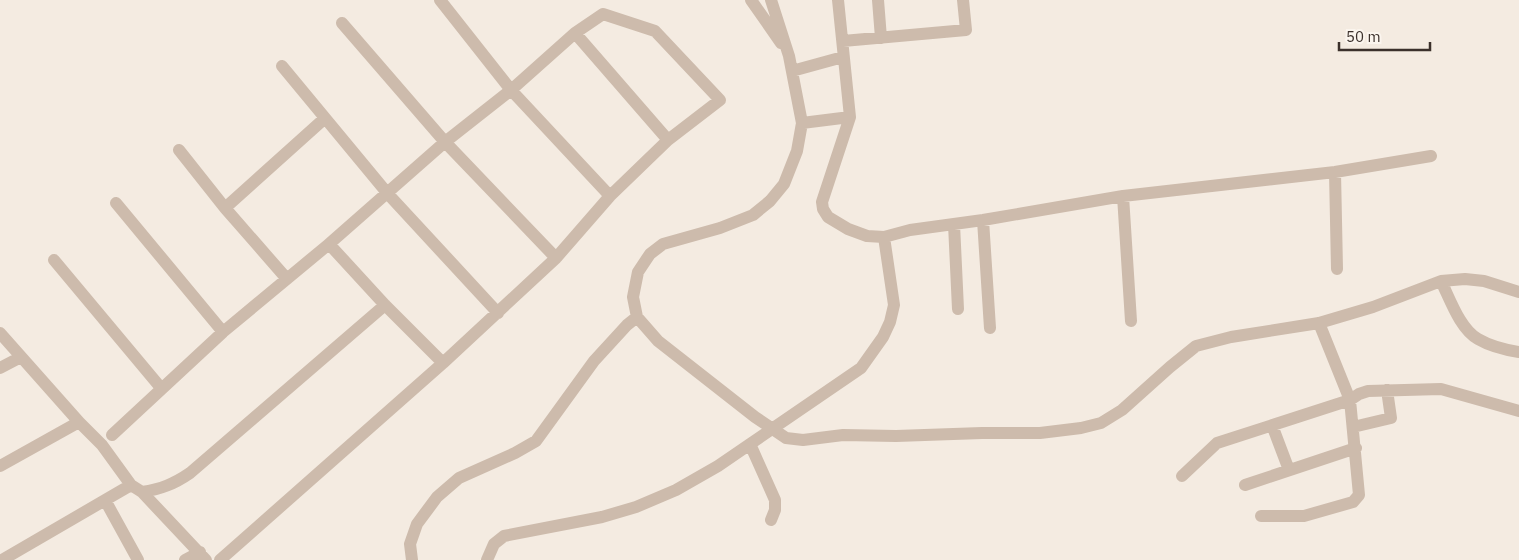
<svg xmlns="http://www.w3.org/2000/svg" width="1519" height="560" viewBox="0 0 1519 560" font-family="'IBM Plex Sans',sans-serif">
  <style>
    .lines { fill: none; stroke-linecap: round; stroke-linejoin: round }
    .street { stroke: #cdbbac; stroke-width: 12 }
  </style>
  <rect width="100%" height="100%" fill="#f4ebe1"/>
  <g class="lines">
    <path class="street" d="M440,0L511,90L610,196
      M751,0L781,43
      M771,0L789,56L802,123L797,151L784,184L770,201L753,215L720,228L663,244L650,254L638,272L633,297L637,317L658,341L755,417L786,438L803,440L843,435L896,436L982,433H1040L1081,428L1101,423L1122,410L1170,367L1196,346L1231,337L1319,323L1373,307L1441,281L1465,279L1484,281L1519,292
      M838,0L850,117L822,202L823,209L828,217L848,229L867,236L884,237L910,230L983,220L1123,196L1335,172L1431,156
      M878,0L881,38
      M342,23L445,142L556,258
      M575,33L668,140
      M843,41L966,30L963,0
      M282,66L388,194L498,313
      M792,71L843,57
      M802,123L850,117
      M179,150L225,208L287,279
      M1335,172L1337,269
      M1123,196L1131,321
      M116,203L223,332
      M225,208L324,119
      M983,220L990,328
      M954,224L958,309
      M329,244L385,305L443,363
      M54,260L161,388
      M1441,281C1450,299 1460,329 1478,339C1490,346 1506,350 1519,352
      M0,333L79,422L102,445L131,485L142,492L206,560
      M0,368L21,357
      M1272,425L1289,470
      M1353,427L1391,418L1387,390
      M112,435L223,332L329,244L445,142L511,90L575,33L603,14L655,31L720,100L668,140L610,196L556,258L443,363L220,560
      M750,444L775,500V510L771,520
      M0,466L79,422
      M1182,476L1217,443L1350,400L1359,394L1368,391L1441,389L1519,411
      M1245,485L1356,448
      M142,492C161,489 174,484 190,473L385,305
      M105,500L138,560
      M1261,516H1304L1353,502L1359,495L1350,400L1319,323
      M2,560L131,485
      M185,560L200,552
      M412,560L410,544L417,524L437,497L459,478L515,453L536,441L594,361L627,325L637,317
      M487,560L494,544L504,536L602,517L636,507L676,490L718,466L861,368L883,337L890,322L894,305L884,237"/>
  </g>
  <path d="M1339 42v8h91v-8" fill="none" stroke="#3b302b" stroke-width="2.5"/>
  <text x="1346" y="42" font-size="15" fill="#3b302b" stroke="#fbf5ee" stroke-width="4" paint-order="stroke">50 m</text>
</svg>
